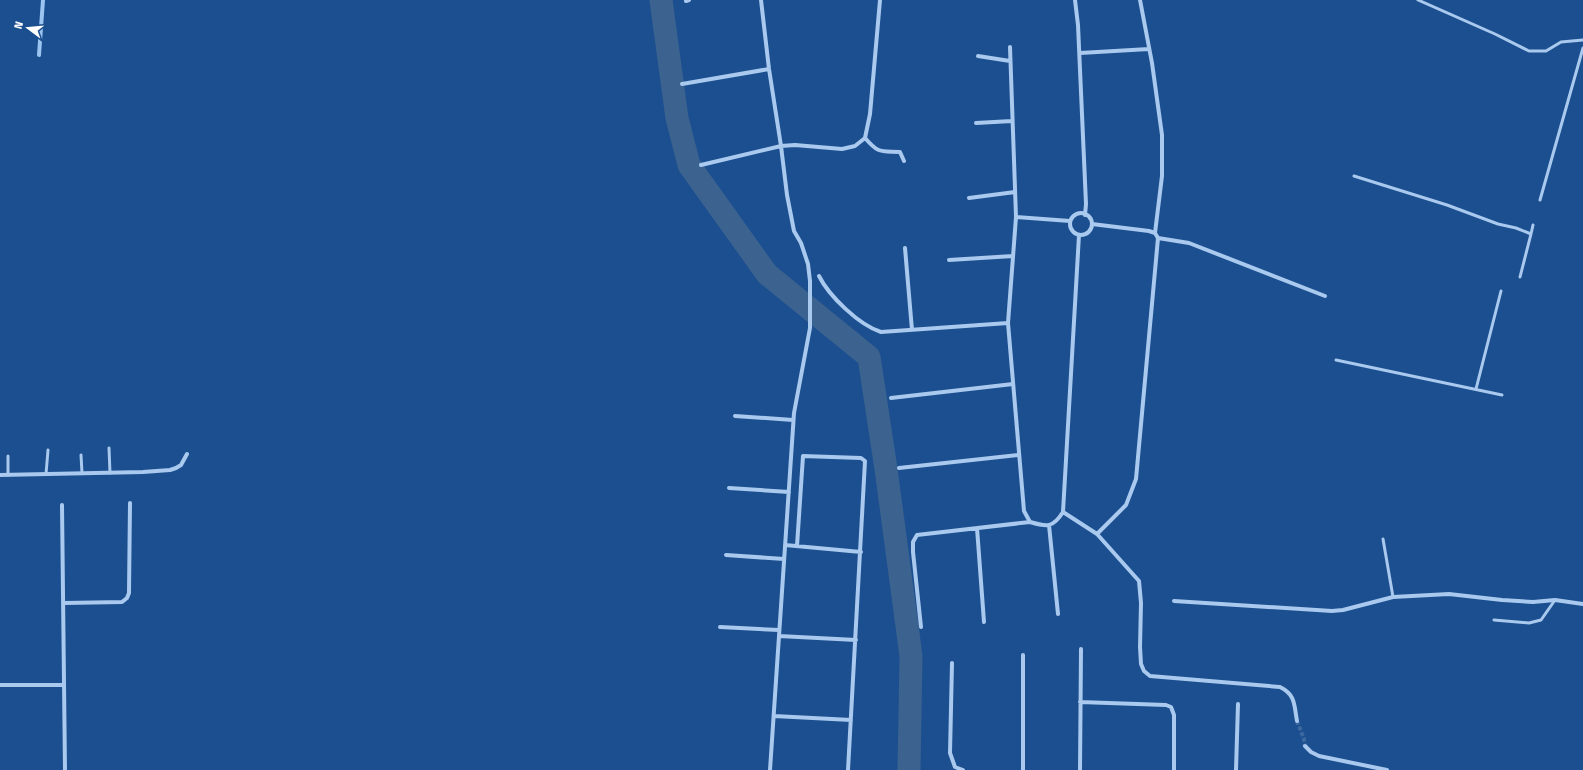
<svg xmlns="http://www.w3.org/2000/svg" width="1583" height="770" viewBox="0 0 1583 770" font-family="'Fira Sans',sans-serif">
  <style>
    .lines { fill: none; stroke-linecap: round; stroke-linejoin: round }
    .stream { stroke: #9cc4f0; stroke-width: 4 }
    .river { stroke: #3c6290; stroke-width: 23 }
    .street-tunnel { stroke: #3d69a0; stroke-width: 4; stroke-dasharray: 4 2; stroke-linecap: butt }
    .lane { stroke: #a9c9ee; stroke-width: 3 }
    .street { stroke: #a9c9ee; stroke-width: 4 }
  </style>
  <rect width="100%" height="100%" fill="#1b4f8f"/>
  <g class="lines">
    <path class="stream" d="M39,55L43,0"/>
    <path class="river" d="M661,0L677,118L689,165L767,274L869,357L886,469L911,656L909,770"/>
    <path class="street-tunnel" d="M1297,721L1304,739L1305,746"/>
    <path class="lane" d="M1418,0L1495,34L1529,51H1546L1561,42L1583,40
      M1354,176L1447,205L1498,224L1516,228L1531,234L1533,225
      M1540,200L1583,48
      M1520,277L1531,234
      M1336,360L1502,395
      M1476,389L1501,291
      M109,448L110,473
      M81,455L82,473
      M8,456V475
      M46,474L48,450
      M1383,539L1393,597
      M1494,620L1529,623L1541,620L1555,600"/>
    <path class="street" d="M761,0L769,69L781,146L787,195L794,231L801,243L808,264L810,281V328L794,413L770,770
      M1075,0L1078,25L1086,204L1085,215
      M1140,0L1152,63L1162,135V176L1155,233
      M686,1L689,0
      M1010,47L1016,217
      M1080,53L1149,49
      M978,56L1010,61
      M682,84L769,69
      M976,123L1012,121
      M865,138C879,154 880,151 900,152L904,161
      M701,165L781,146L795,145L842,149L855,146L865,138L870,114L880,0
      M969,198L1015,192
      M1070 224a11 11 0 1 1 22 0a11 11 0 1 1-22 0Z
      M1092,224L1149,231L1155,233L1158,238L1136,479L1126,505L1097,534
      M1158,238L1189,243L1325,296
      M905,248L912,330
      M949,260L1013,256
      M819,276C829,296 859,325 881,332L1008,323L1016,217L1070,221
      M1008,323L1024,511L1030,522C1047,527 1053,528 1063,512L1079,235
      M891,398L1013,384
      M735,416L793,420
      M899,468L1019,455
      M0,475L143,472L170,470L176,468L181,465L187,454
      M729,488L789,492
      M62,505L65,770
      M1063,512L1097,534L1139,581L1141,603L1140,647L1141,664L1144,671L1150,676L1280,687C1296,695 1294,705 1297,721
      M1049,525L1058,614
      M977,528L984,622
      M785,545L861,552
      M797,546L803,456L861,458L865,461L848,770
      M726,555L784,559
      M1174,601L1332,611L1343,610L1393,597L1449,594L1502,600L1533,602L1555,600L1583,604
      M64,603L122,602L127,598L129,593L130,503
      M720,627L779,630
      M921,627L913,552V542L917,535L1030,522
      M779,636L856,640
      M1023,655V770
      M952,663L950,753L955,767L963,770
      M0,685H64
      M1080,702L1166,705L1171,707L1174,715V770
      M774,716L851,720
      M1305,746L1311,752L1319,756L1387,770
      M1080,770L1081,649
      M1236,770L1238,704"/>
  </g>
  <g transform="translate(28 28) rotate(286)" stroke="#1b4f8f" stroke-width="3" paint-order="stroke">
  <path d="M0-3L7 15L0 10L-7 15Z" fill="#ffffff"/>
  <text y="-6" font-size="11" font-weight="bold" text-anchor="middle" fill="#ffffff">N</text>
  </g>
</svg>
